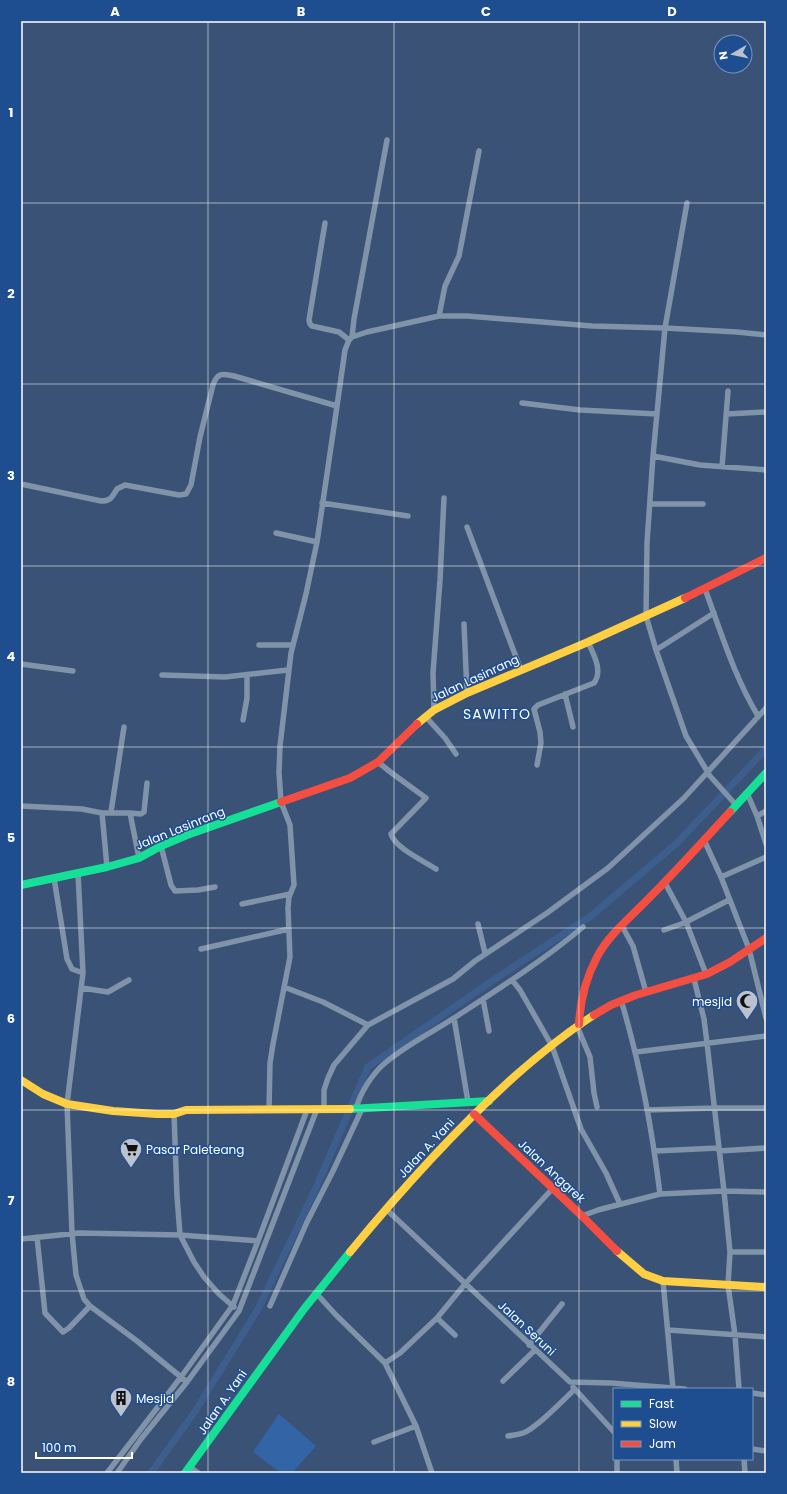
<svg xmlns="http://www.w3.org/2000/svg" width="787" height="1494" viewBox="0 0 787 1494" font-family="Poppins,sans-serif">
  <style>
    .green { fill: #3364a6 }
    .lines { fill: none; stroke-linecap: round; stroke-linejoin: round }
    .canal { stroke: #3d5e8c; stroke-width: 7 }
    .street { stroke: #8093a9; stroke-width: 5.5 }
    .fast { stroke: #16e098; stroke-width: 8 }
    .slow { stroke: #ffcf43; stroke-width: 8 }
    .jam { stroke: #f24e42; stroke-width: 8 }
    .grid { fill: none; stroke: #fff; stroke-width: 1; stroke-opacity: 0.55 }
    .labels { text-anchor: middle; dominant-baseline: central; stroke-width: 3; stroke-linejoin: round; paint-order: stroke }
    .street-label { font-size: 12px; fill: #fff; stroke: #1f4e90 }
    .poi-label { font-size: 12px; fill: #fff; stroke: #1f4e90; text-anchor: start }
    .quarter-label { font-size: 14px; letter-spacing: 1px; fill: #fff; stroke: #1f4e90 }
    .neatline { fill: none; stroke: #fff; stroke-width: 1.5 }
    .grid-label { font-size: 13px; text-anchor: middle; font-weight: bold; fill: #fff }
  </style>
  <rect width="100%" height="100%" fill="#395276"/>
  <path class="green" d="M279,1414L316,1446L292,1473H281L253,1452Z"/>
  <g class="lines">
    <path class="canal" d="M151,1473L196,1410L258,1309L316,1188L368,1067L492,981L591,916L677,843L766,749"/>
    <path class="street" d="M687,203L665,328L653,456L647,543L646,616L656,650L686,736L710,776L736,805
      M325,223L309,320L310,324L312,326L339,332L349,340
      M439,316L445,286L459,256L479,151
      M352,337L354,319L387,140
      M522,403L580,410L657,414
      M727,414L766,412
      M653,456L700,465L766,470
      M722,467L728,391
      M21,484L101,501C111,501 112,497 117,489L125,485L179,495L186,494L191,485L200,437L213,385C217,373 222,373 234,376L337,406
      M322,503L408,516
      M651,504H703
      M467,527L508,636L521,670
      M276,533L317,542
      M705,589C721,632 734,676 758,716
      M464,624L467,693
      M259,645H293
      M656,650L714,613
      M21,664L73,671
      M162,675L225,677L288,670
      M565,694L573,727
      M434,710L433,673L440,580L444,498
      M425,716L445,738L456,754
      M243,720L247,698V675
      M378,762L393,774L426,798L391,834C395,848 424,861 436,869
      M537,765L541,743L540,732L534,709L538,705L594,683C603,671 594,655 588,642
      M747,793L757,816L766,844
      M21,806L82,809L102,813L107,867
      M111,812L124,727
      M102,813H130L139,858
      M130,813L141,814L144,812L147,783
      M757,816L766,811
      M704,840L721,877L766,857
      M161,846L171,885L175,891L198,890L215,887
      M78,873L83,973L67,1104L72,1233L76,1275L84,1299L90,1306L137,1341L187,1382
      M721,877L749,949L766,1018
      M54,878L67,959L72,969L83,973
      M665,883L686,922L706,974
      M242,904L290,894
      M478,924L485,953
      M622,926L633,946L646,992
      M664,930L684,923L729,900
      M201,949L289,929
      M694,979L704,1019L707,1043L724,1191L730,1252L728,1285L735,1335L739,1389
      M512,980L520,990L552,1046L581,1129L606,1173L620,1204
      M284,987L323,1002L368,1025
      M82,988L108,992L129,980
      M483,999L489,1031
      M621,1000C640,1063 652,1129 660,1194
      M454,1018L468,1102
      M577,1026L590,1057L594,1093L597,1107
      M636,1052L766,1036
      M324,1109V1090L328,1078L334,1065L368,1025L453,979L475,961L547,913L608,868L684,798L766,708
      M356,1109C360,1093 372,1074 385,1063C406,1045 431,1033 454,1018C497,990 544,960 583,927
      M269,1110L270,1063L273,1044L290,957L288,908L289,897L294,885L290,825L281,802L279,773L280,746L291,653L306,594L317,542L337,406L345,350L349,340L352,337L367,332L439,316H467L592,326L665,328L737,332L766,335
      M647,1110L714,1108H766
      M174,1114L177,1196L180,1235L194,1262L204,1277L219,1294L234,1307
      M655,1151L718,1148
      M719,1151L766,1148
      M386,1209L570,1382L611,1383L685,1389
      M582,1216L598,1210L660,1194L724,1191L766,1192
      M37,1237L45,1313L63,1332L69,1328L90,1306
      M21,1239L79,1233L180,1235L258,1241
      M730,1252H766
      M663,1281L673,1389
      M316,1293L336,1315L385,1363L416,1426L432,1473
      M270,1306L307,1222L333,1171L362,1109
      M437,1318L455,1335
      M668,1330L766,1337
      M529,1345L562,1304
      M385,1363L400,1353L437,1318L465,1284L553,1188
      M503,1381L535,1350
      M573,1387L614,1432
      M752,1393L766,1395
      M508,1436C513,1435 518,1435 523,1433C537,1428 563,1400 575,1389
      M374,1442L416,1426
      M752,1449L766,1451
      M617,1459V1473
      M676,1459L677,1473
      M744,1459L745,1473
      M190,1467L198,1473
      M107,1473L181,1377L233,1305L258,1241L307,1110
      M117,1473L141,1439L187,1382L239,1311L317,1109"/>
    <path class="fast" d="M730,812L766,773
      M21,885L107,867L139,858L161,846L187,835L281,802
      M350,1109L489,1101
      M185,1473L304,1309L350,1252"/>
    <path class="slow" d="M417,724L434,710L467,693L588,642L685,598
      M21,1080L43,1094L67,1104L113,1111L157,1114H174L186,1110L350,1109
      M617,1251L644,1274L663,1281L766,1287
      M350,1252C401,1190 455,1130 515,1076C540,1054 566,1033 594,1015"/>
    <path class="jam" d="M685,598L766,558
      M281,802L350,778L378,762L417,724
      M594,1015L611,1005L636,995L707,974L730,962L766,938
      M579,1024C580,1001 586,978 597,957C609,934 633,915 651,896C678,869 704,840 730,812
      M474,1114L582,1216L617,1251"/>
  </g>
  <path class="grid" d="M208,21V1473M394,21V1473M579,21V1473M21,203H766M21,384H766M21,566H766M21,747H766M21,928H766M21,1110H766M21,1291H766"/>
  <defs>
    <g id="mosque-pin" transform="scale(1.15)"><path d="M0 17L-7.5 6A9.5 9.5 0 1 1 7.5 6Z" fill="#bac2cf" stroke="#1f4e90"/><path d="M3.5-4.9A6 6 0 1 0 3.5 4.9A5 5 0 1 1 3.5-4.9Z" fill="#111"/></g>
    <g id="supermarket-pin" transform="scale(1.15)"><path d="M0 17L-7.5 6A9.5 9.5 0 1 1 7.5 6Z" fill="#bac2cf" stroke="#1f4e90"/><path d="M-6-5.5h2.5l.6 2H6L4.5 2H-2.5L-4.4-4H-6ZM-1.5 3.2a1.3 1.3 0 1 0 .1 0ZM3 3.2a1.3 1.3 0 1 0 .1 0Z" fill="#111"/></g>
    <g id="building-pin" transform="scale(1.15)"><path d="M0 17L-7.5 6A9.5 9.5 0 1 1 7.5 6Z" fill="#bac2cf" stroke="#1f4e90"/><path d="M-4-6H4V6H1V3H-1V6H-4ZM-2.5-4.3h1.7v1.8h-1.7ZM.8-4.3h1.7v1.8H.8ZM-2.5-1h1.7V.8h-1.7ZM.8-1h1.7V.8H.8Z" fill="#111"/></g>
  </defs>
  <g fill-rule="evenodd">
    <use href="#mosque-pin" x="747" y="1001"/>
    <use href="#supermarket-pin" x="131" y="1149"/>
    <use href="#building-pin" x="121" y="1398"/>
  </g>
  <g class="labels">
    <g class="street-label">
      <text transform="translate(475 678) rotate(-25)">Jalan Lasinrang</text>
      <text transform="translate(180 828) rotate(-22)">Jalan Lasinrang</text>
      <text transform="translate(426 1148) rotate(-47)">Jalan A. Yani</text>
      <text transform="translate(552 1171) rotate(43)">Jalan Anggrek</text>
      <text transform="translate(527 1328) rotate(43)">Jalan Seruni</text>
      <text transform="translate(222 1402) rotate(-55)">Jalan A. Yani</text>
    </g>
    <g class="poi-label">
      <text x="732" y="1001" text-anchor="end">mesjid</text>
      <text x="146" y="1149">Pasar Paleteang</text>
      <text x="136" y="1398">Mesjid</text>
    </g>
    <g class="quarter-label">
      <text x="497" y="714">SAWITTO</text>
    </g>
  </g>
  <rect width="787" height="1494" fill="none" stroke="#1f4e90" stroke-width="44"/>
  <rect x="613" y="1388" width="140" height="72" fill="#1f4e90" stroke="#7995bc"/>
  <rect x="621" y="1401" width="20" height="6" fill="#16e098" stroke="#7995bc"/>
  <text x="649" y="1408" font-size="12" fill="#ffffff">Fast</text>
  <rect x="621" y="1421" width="20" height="6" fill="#ffcf43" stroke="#7995bc"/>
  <text x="649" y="1428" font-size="12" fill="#ffffff">Slow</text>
  <rect x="621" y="1441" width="20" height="6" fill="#f24e42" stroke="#7995bc"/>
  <text x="649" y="1448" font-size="12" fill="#ffffff">Jam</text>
  <g transform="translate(733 54) rotate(261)"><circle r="19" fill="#1f4e90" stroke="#7995bc"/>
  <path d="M0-3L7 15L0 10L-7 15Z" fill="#bac2cf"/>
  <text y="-6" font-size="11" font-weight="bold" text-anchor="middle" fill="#ffffff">N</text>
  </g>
  <path d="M36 1452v6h96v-6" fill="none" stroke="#ffffff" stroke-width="2"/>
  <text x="42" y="1452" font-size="12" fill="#ffffff" stroke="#1f4e90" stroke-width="3" paint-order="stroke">100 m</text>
  <rect x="22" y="22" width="743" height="1450" class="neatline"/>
  <g class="grid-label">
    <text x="115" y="16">A</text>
    <text x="301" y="16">B</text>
    <text x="486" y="16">C</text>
    <text x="672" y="16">D</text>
    <text x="11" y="117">1</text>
    <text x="11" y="298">2</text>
    <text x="11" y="480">3</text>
    <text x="11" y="661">4</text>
    <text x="11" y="842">5</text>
    <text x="11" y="1023">6</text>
    <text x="11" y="1205">7</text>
    <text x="11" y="1386">8</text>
  </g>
</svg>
